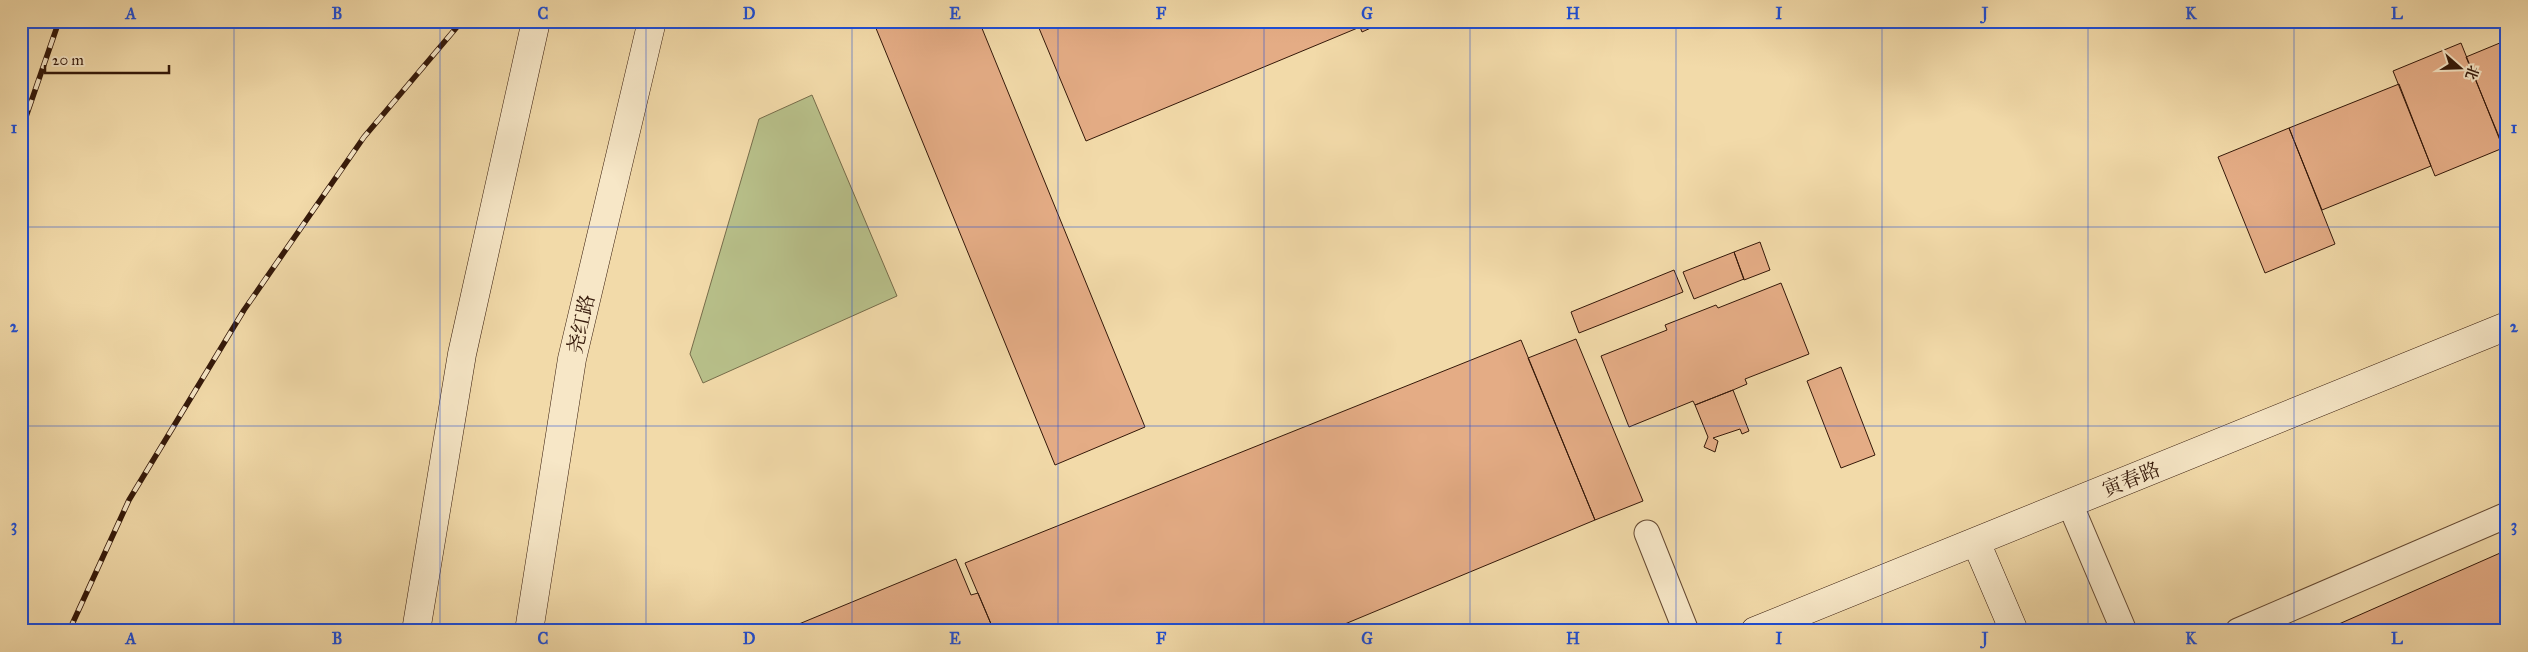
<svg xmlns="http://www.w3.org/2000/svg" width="2528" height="652" viewBox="0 0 2528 652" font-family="'IM FELL Great Primer','Noto Serif SC',serif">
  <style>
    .green { fill: #b8c08a; stroke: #766c4a }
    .building { fill: #e4ac85; stroke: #341809 }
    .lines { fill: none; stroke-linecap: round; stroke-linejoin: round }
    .lane-casing { stroke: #644831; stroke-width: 27 }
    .secondary-casing { stroke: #341809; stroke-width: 29 }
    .lane { stroke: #f7e7c7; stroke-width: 25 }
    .secondary { stroke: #f7e7c7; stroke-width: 28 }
    .rail-casing { stroke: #341809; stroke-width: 5.5 }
    .rail { stroke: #f7e7c7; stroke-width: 4; stroke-dasharray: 11; stroke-linecap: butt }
    .grid { fill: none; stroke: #1d4ed8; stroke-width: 1; stroke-opacity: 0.55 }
    .labels { text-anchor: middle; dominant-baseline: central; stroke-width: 4.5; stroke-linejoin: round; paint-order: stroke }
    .street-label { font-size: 20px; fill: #341809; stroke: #f7e7c7 }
    .neatline { fill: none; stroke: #1d4ed8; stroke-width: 2 }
    .grid-label { font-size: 16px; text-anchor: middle; font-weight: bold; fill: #1d4ed8 }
  </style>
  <rect width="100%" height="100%" fill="#f2daa9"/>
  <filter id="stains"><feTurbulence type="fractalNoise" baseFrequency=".004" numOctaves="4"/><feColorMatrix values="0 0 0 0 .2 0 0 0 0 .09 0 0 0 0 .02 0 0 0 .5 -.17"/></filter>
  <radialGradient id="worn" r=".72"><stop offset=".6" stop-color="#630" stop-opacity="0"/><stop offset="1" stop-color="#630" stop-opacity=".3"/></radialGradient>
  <path class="green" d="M812,95L897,296L703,383L690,354L759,119Z"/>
  <path class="building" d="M873,21H979L1145,427L1055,465Z
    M1036,21H1386L1362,32L1360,27L1086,141Z
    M2507,40V136L2500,139L2466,57Z
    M2461,43L2503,148L2435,176L2393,71Z
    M2399,84L2431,166L2322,210L2289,128Z
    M2289,128L2335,244L2265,273L2218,157Z
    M1760,242L1770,270L1744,280L1734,252Z
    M1734,252L1744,279L1694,299L1683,272Z
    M1674,270L1683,292L1579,333L1571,312Z
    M1781,283L1809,354L1745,379L1747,384L1733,390L1695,405L1693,401L1629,427L1601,356L1667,330L1665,325L1716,305L1718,308Z
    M1576,339L1643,501L1595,520L1528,358Z
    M1521,340L1595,520L1328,631H994L965,563Z
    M1841,367L1875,455L1841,468L1807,381Z
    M1733,390L1749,431L1742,434L1740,429L1713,438L1718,441L1715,452L1704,447L1708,437L1695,405Z
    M2507,550V631H2323Z
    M956,559L971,595L978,593L994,631H782Z"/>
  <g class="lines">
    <g class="lane-casing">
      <path id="lane" d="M2070,504L2124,631
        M1647,533L1686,631
        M2238,631L2507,515"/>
    </g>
    <g class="secondary-casing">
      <path id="secondary" d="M1976,542L2014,631
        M416,631L462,354L536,21
        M529,631L572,359L652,21
        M1755,631L2507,326"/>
    </g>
    <use href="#lane" class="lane"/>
    <use href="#secondary" class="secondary"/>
    <g class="rail-casing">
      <path id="rail" d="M21,131L59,21
        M69,631L129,500L244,310L364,137L462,21"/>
    </g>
    <use href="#rail" class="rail"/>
  </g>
  <path class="grid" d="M234,21V631M440,21V631M646,21V631M852,21V631M1058,21V631M1264,21V631M1470,21V631M1676,21V631M1882,21V631M2088,21V631M2294,21V631M21,227H2507M21,426H2507"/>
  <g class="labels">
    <g class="street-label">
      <text transform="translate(581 324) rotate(-77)">尧红路</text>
      <text transform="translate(2131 479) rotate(-22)">寅春路</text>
    </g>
  </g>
  <rect width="2528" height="652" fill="none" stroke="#f2daa9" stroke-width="55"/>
  <g transform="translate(2460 68) rotate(110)" stroke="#f7e7c7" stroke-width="4" paint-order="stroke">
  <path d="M0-4L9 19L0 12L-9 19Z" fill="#341809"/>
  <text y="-8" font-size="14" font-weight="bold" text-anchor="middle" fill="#341809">北</text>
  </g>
  <path d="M45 65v8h124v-8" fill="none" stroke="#341809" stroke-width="2.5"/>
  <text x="52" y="65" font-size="15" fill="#341809" stroke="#f7e7c7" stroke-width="4" paint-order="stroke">20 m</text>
  <rect x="28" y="28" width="2472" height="596" class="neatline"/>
  <g class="grid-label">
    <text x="131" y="19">A</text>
    <text x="337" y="19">B</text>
    <text x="543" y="19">C</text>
    <text x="749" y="19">D</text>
    <text x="955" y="19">E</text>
    <text x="1161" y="19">F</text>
    <text x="1367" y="19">G</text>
    <text x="1573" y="19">H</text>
    <text x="1779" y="19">I</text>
    <text x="1985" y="19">J</text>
    <text x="2191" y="19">K</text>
    <text x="2397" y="19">L</text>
    <text x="14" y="133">1</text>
    <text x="2514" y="133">1</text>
    <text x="14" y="332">2</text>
    <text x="2514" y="332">2</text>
    <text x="14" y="531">3</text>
    <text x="2514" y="531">3</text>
    <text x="131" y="644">A</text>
    <text x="337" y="644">B</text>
    <text x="543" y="644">C</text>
    <text x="749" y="644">D</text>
    <text x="955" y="644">E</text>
    <text x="1161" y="644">F</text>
    <text x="1367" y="644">G</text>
    <text x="1573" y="644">H</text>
    <text x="1779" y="644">I</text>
    <text x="1985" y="644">J</text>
    <text x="2191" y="644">K</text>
    <text x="2397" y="644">L</text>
  </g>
  <rect width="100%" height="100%" filter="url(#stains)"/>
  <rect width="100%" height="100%" fill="url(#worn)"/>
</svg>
